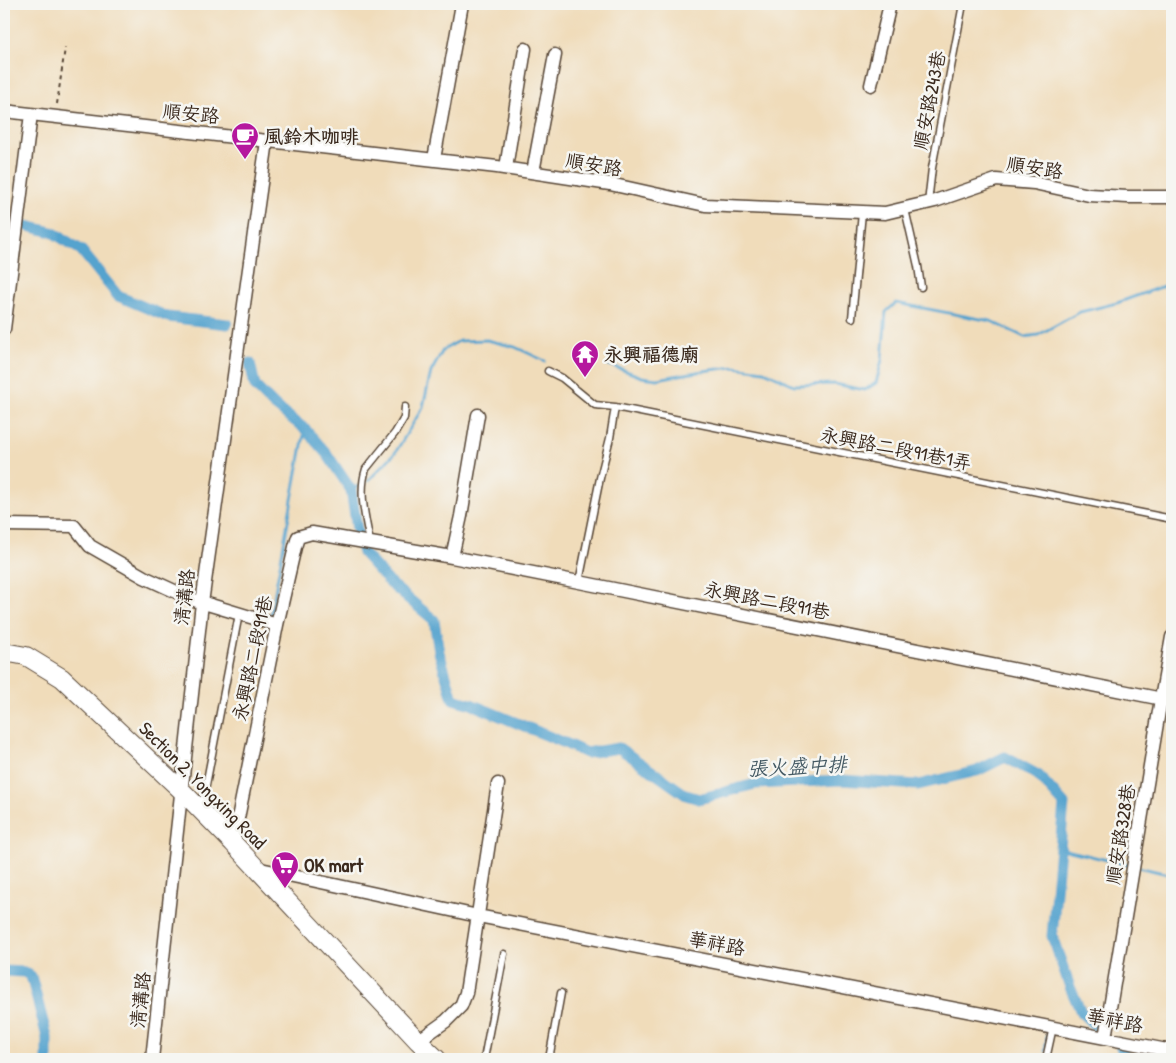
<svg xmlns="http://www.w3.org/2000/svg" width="1176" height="1063" viewBox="0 0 1176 1063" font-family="'Patrick Hand','LXGW WenKai TC',sans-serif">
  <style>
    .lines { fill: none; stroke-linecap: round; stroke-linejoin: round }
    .stream { stroke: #54a3ce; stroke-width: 3 }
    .canal { stroke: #54a3ce; stroke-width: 11 }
    .lane-casing { stroke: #564535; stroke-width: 9 }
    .street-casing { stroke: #564535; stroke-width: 15 }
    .secondary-casing { stroke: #564535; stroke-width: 20 }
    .path { stroke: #564535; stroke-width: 2; stroke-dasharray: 4 4; stroke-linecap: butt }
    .lane { stroke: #fff; stroke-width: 6 }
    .street { stroke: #fff; stroke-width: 12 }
    .secondary { stroke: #fff; stroke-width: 18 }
    .labels { text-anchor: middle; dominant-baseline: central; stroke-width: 5; stroke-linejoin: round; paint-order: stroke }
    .street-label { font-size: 19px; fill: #3b2a1e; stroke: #f6f6f2 }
    .poi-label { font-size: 19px; font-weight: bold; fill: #3b2a1e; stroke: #f6f6f2; text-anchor: start }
    .water-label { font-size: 20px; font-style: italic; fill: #455a64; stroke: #f6f6f2 }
  </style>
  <rect width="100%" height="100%" fill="#f6f6f2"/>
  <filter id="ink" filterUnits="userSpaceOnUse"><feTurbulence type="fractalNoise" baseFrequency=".02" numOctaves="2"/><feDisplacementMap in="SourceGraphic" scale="10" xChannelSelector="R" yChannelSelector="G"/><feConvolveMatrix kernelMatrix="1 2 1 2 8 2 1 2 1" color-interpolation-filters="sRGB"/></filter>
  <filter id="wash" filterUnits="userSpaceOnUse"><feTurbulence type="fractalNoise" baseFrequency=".0096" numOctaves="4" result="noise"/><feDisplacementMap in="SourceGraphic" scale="20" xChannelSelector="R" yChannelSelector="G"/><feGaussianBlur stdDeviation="1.12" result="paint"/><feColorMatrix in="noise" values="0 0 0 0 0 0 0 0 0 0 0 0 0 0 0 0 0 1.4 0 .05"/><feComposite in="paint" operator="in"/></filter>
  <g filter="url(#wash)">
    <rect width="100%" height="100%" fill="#f0dcba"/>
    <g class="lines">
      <path class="stream" d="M607,364L642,377L657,379L703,371L734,367L764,371L794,385L835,384L865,390L876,383L882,360L886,312L896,303L991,321L1024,337L1038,335L1080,312L1117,303L1172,283
        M368,481L395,453L423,407L431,372L443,350L459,341L487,340L515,347L545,361
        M351,490L358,486
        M271,614L305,429
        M1061,844L1066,850L1128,865
        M1138,867L1172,875
        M1045,1051L1048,1031"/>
      <path class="canal" d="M4,224H19L52,232L81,250L118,296L168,317L227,324
        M250,363L255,386L274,405L305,429L327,454L351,490L358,536L363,553L392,585L434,620L439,652L453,699L471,704L565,743L586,753L619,748L686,795L699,799L755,784L841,780L918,785L977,771L1005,757L1038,775L1064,804L1052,936L1070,987L1081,1012L1097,1028
        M4,971L24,972L31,976L47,1037V1059
        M1121,1047L1127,1059"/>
    </g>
  </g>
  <g filter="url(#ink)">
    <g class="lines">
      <g class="lane-casing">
        <path id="lane" d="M928,203L932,168L963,4
          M905,209L918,266L921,287
          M852,318L862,213
          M548,371L562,378L595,405L615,407L1172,519
          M370,543C366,519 358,493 366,469L395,433L404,418L405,407
          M579,582L600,478L610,438L615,407
          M202,806L239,614
          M484,1059L504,954
          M549,1059L561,993
          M1046,1059L1053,1027"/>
      </g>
      <g class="street-casing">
        <path id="street" d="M871,85L890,4
          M4,111L497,167L610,184L705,205L885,213L935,201L996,180L1034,183L1089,195L1128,197H1172
          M434,159L462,4
          M506,168L525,49
          M533,172L555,55
          M4,329L31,114
          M4,525L74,526L90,546L144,577L194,600L277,625
          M452,557L461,516L478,415
          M233,843L277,625L295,547L298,537L312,533L452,557L579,582L1172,701
          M256,868L478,916L1172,1051
          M1105,1038L1161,699L1172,637
          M418,1041L446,1021L461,1006L466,993L498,784
          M152,1059L202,603L267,141"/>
      </g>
      <g class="secondary-casing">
        <path id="secondary" d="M4,652L26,656L62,678L181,790L233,843L418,1041L437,1059"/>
      </g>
      <path class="path" d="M57,104L65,48"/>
      <use href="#lane" class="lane"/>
      <use href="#street" class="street"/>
      <use href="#secondary" class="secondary"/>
    </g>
  </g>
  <defs>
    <g id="cafe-pin" transform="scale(1.4375)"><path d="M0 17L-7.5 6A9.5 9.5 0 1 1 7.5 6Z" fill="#b5179e" stroke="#f6f6f2"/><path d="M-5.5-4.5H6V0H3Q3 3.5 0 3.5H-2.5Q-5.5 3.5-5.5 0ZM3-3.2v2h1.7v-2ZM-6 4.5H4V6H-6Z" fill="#fff"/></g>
    <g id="temple-pin" transform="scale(1.4375)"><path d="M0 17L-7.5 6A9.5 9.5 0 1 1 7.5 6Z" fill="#b5179e" stroke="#f6f6f2"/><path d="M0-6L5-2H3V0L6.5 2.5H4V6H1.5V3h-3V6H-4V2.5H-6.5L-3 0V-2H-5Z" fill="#fff"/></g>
    <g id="supermarket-pin" transform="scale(1.4375)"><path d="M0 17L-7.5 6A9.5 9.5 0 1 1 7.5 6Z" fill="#b5179e" stroke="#f6f6f2"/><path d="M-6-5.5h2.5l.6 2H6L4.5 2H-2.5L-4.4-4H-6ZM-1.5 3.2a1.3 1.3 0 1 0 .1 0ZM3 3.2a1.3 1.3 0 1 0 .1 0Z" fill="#fff"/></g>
  </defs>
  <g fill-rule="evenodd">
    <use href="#cafe-pin" x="245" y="136"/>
    <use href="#temple-pin" x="585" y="354"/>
    <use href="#supermarket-pin" x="285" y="865"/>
  </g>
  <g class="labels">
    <g class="street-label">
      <text transform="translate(929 100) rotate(-79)">順安路243巷</text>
      <text transform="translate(191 113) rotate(6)">順安路</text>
      <text transform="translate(594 164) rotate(10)">順安路</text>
      <text transform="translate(1035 167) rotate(9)">順安路</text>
      <text transform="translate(896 448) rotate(11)">永興路二段91巷1弄</text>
      <text transform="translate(184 597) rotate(-83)">清溝路</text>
      <text transform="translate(767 600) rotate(11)">永興路二段91巷</text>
      <text transform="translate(252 658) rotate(-78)">永興路二段91巷</text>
      <text transform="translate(203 785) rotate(45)">Section 2, Yongxing Road</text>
      <text transform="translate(1120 834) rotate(-81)">順安路328巷</text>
      <text transform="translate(717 943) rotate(11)">華祥路</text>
      <text transform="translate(140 1000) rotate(-84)">清溝路</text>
      <text transform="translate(1115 1020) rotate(11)">華祥路</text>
    </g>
    <g class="poi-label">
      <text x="264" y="136">風鈴木咖啡</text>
      <text x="604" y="354">永興福德廟</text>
      <text x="304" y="865">OK mart</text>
    </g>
    <g class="water-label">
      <text transform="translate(797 766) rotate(-3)">張火盛中排</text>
    </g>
  </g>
  <rect width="1176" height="1063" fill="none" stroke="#f6f6f2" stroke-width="20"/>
</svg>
